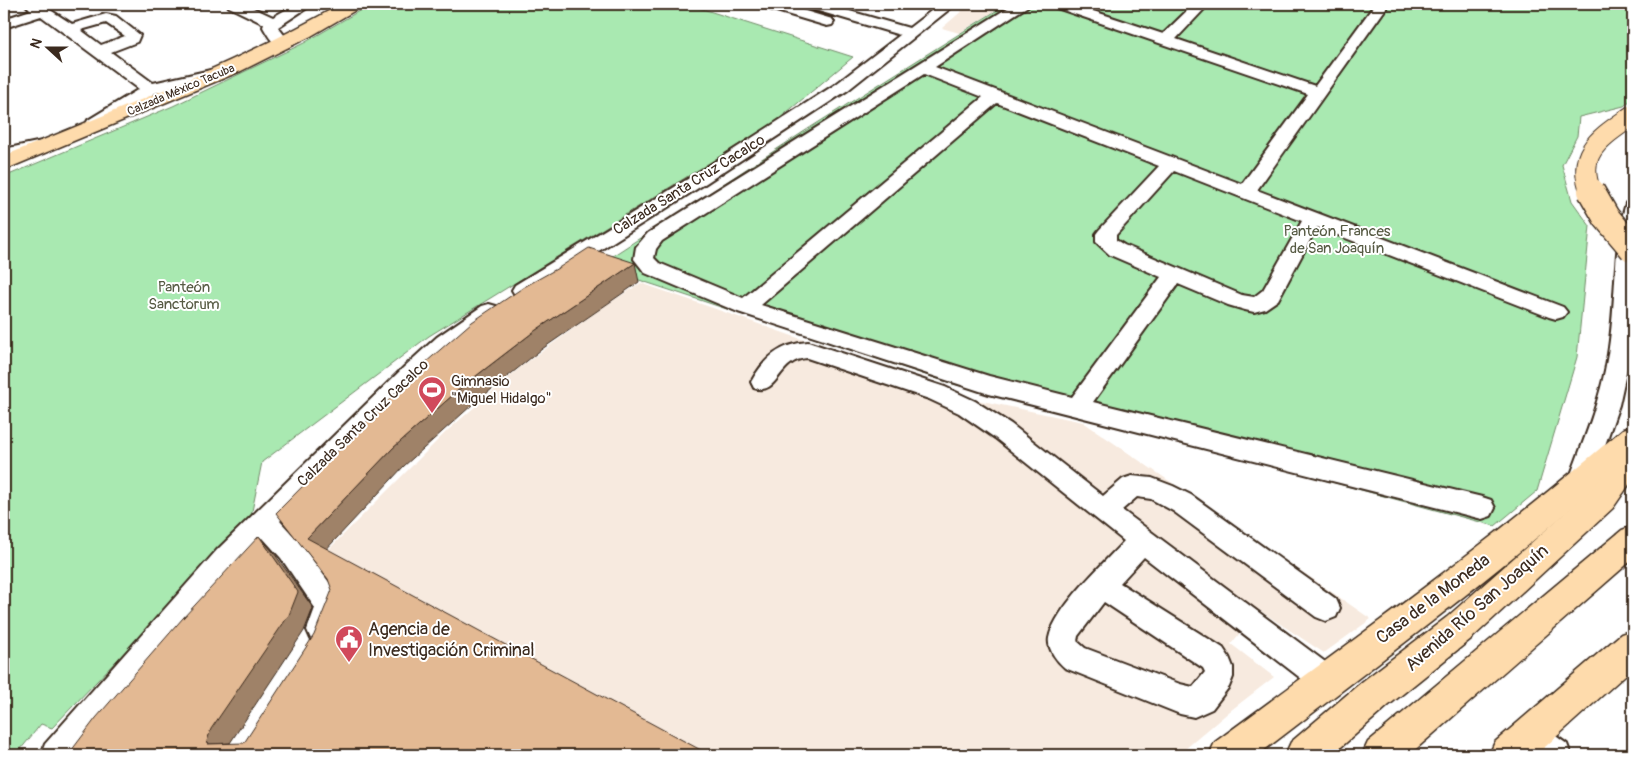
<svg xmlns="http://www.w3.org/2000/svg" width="1637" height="759" viewBox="0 0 1637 759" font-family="Pangolin,sans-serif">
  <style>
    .built { fill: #f7eadf }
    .green { fill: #a9e9b1; stroke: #728a68 }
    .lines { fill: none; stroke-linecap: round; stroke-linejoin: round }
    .minor-casing { stroke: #3b2a1e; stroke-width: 4 }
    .major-casing { stroke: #3b2a1e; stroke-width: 3 }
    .highway-casing { stroke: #3b2a1e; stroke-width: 3 }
    .minor { fill: #fff; fill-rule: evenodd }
    .major { fill: #fedbac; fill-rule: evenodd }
    .highway { fill: #fedbac; fill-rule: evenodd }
    .highway-bridge-far1-casing { stroke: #3b2a1e; stroke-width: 22; stroke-linecap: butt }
    .highway-bridge-casing { stroke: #3b2a1e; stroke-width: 29; stroke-linecap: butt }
    .highway-bridge-far1 { stroke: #fedbac; stroke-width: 20 }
    .highway-bridge { stroke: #fedbac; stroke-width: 26 }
    .shaded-wall { fill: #9f8267; stroke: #3b2a1e }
    .building { fill: #e3b993; stroke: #3b2a1e }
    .labels { text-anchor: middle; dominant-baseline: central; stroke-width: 4; stroke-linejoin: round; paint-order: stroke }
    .far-street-label { font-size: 12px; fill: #3b2a1e; stroke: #fff }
    .street-label { font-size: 15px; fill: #3b2a1e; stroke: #fff }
    .park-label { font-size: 15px; fill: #565a43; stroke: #fff }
    .poi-label { font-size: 15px; fill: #3b2a1e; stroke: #fff; text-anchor: start }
    .near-street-label { font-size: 18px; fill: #3b2a1e; stroke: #fff }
    .near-poi-label { font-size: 18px; fill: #3b2a1e; stroke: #fff; text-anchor: start }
  </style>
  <rect width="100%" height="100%" fill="#fff"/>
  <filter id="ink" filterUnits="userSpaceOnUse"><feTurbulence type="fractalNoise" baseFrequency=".02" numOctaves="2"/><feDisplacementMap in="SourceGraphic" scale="10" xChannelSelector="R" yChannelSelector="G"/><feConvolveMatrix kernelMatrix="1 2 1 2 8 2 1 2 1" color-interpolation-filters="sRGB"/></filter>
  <g filter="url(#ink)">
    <path class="built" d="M970,4H1006L959,33L942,28Z
      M641,283L973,399L1083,422L1371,619L1324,653L1259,610L1231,644L1274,677L1230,711L1178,755H696L326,552L447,431L522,366L603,307Z"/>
    <path class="green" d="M371,4H687L853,57L774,123L429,336L262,462L250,521L52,728L41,724L16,755H4V177L173,106L304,43Z
      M1007,4H1633V98L1624,106L1579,117L1577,136L1562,165L1572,201L1590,226L1577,357L1537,491L1495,526L1112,423L953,384L597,266L811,127Z"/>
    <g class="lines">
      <g class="minor-casing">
        <path id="minor" d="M25,4H41L72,24L106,14L116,16L140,35L137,42L111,52L153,83L215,69L221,71L223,74L221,77L155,93L100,128H88L86,124L88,120L139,89L41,16L4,28V19L31,10ZM106,23L125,36L101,45L81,30Z
          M227,4H245L273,17L296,4H313L278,27L291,44L288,47C275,50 269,37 263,27L264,24L229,7Z
          M761,4H782L832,19L834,22L832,25L827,26L763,7Z
          M803,4H825L909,28L940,4H956L848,90L703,185L529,295L522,297L515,295L512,290L515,285L691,177L836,84L900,35L805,7Z
          M1014,4H1031L935,67L1242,184L1308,94L1054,7L1052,4H1072L1163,34L1194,4H1209L1176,39L1315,86L1375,4H1389L1257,190L1563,307L1567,312L1563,317L1556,319L1549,317L1317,227L1278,300L1265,309L1254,312L1245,310L1228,305L1178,284L1093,402L1482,497L1491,500L1495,508L1491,516L1482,519L989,394L738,312L645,273L634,259L636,247L648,233ZM924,74L983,97L743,298L659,263L654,258L656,249L662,241ZM997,103L1159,166L1099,230L1096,234V242L1110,255L1161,277L1072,397L989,376L761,305ZM1174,171L1302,221L1263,290L1254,297L1242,295L1124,245L1116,240V235Z
          M42,141L48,142L51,146L48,150L4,159V149Z
          M1633,201V321L1630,355L1619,405L1591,485L1588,492L1579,495L1570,492L1567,485C1583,442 1601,400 1608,354C1615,312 1614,268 1620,225L1626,203Z
          M489,304L496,306L500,311L496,316L453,349L420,379L280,521L299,542L340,597L344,606L331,639L321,643L311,639L307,630L315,608L281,558L263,538L235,566L76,755H41L45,744L217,550L404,367L437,337L482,306Z
          M808,342L945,387L975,401L1011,424L1103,496L1123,479L1132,476L1152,478L1173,486L1191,495L1336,599L1340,608L1336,617L1326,621L1316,617L1173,511L1151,499L1137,497L1122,510L1336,670L1341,680L1336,690L1326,694L1316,690L1144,557L1120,583L1223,648L1229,657L1233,667V677L1229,687L1212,709L1194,717L1180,714L1065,668C1057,661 1047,649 1049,638C1055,608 1103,564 1124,541L995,438L959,413L929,399L807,358C777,360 779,396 754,388L751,382C764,358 780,344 808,342ZM1104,602L1203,668L1205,672L1193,687L1180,684L1085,648L1077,641L1078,636Z
          M1529,721L1540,725L1567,744L1571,755C1547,755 1525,759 1514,736L1518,725Z"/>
      </g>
      <g class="major-casing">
        <path id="major" d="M341,4H362L359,8L311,36L241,71L4,170V156C118,109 234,65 341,4Z
          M1633,426V454C1515,562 1385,657 1258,755H1209L1215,742C1353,640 1493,541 1623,429Z
          M1633,630V668L1536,755H1489L1495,742L1621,634Z"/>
      </g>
      <g class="highway-casing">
        <path id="highway" d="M1633,435V479L1613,508L1471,639L1389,705L1332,755H1285L1291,742L1363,681L1447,617L1591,490L1608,469L1623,439Z
          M1633,526V559L1409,755H1362L1368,742L1622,530Z"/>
      </g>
      <use href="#minor" class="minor"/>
      <use href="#major" class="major"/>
      <use href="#highway" class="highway"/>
      <g class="highway-bridge-far1-casing">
        <path id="highway-bridge-far1" d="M1591,192C1574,151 1604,136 1633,115"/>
      </g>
      <g class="highway-bridge-casing">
        <path id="highway-bridge" d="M1591,191L1606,217L1633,249"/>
      </g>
      <use href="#highway-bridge-far1" class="highway-bridge-far1"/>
      <use href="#highway-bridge" class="highway-bridge"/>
    </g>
    <path class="shaded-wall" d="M635,263L639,282L542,349L472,405L404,466L321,555L307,538L393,448L463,386L536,330Z
      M259,536L274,553L313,608L304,631L230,743L208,744L207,741Z"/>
    <path class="building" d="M589,248L635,263L536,330L463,386L393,448L307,538L710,755H68L96,718L183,618L259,536L298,592L289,615L211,729L207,741L208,744L244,743L314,635L332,590L328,579L276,513L425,363L472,322L524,287L560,267Z"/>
  </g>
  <defs>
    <g id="stadium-pin" transform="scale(1.4375)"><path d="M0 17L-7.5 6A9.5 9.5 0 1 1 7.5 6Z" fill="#d1495b" stroke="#fff"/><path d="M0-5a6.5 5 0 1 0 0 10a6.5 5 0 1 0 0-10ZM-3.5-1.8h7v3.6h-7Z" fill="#fff"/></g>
    <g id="civic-pin" transform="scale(1.4375)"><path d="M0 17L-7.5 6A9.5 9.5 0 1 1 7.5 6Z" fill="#d1495b" stroke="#fff"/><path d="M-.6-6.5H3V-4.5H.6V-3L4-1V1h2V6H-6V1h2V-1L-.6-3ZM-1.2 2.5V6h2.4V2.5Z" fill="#fff"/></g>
  </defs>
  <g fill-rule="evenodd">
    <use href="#stadium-pin" x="432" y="390"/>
    <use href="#civic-pin" x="349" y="639"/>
  </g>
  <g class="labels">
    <g class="far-street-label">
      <text transform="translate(181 90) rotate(-23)">Calzada México Tacuba</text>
    </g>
    <g class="street-label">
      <text transform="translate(689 185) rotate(-32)">Calzada Santa Cruz Cacalco</text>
      <text transform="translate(363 423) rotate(-44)">Calzada Santa Cruz Cacalco</text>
    </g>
    <g class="park-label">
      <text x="1337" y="231">Panteón Frances<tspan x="1337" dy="17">de San Joaquín</tspan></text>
      <text x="184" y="287">Panteón<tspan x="184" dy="17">Sanctorum</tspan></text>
    </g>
    <g class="poi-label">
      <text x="451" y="381">Gimnasio<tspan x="451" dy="17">"Miguel Hidalgo"</tspan></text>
    </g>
    <g class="near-street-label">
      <text transform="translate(1433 599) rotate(-37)">Casa de la Moneda</text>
      <text transform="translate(1477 608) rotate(-41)">Avenida Río San Joaquín</text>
    </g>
    <g class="near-poi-label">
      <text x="368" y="629">Agencia de<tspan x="368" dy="21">Investigación Criminal</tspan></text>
    </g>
  </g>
  <rect width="1637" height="759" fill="none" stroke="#fff" stroke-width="20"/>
  <rect x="10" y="10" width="1617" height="739" fill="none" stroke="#3b2a1e" stroke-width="2" filter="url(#ink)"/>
  <g transform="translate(48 48) rotate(291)" stroke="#ffffff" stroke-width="4" paint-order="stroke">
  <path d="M0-4L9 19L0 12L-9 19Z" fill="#3b2a1e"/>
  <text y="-8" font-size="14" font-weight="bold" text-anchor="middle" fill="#3b2a1e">N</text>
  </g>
</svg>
